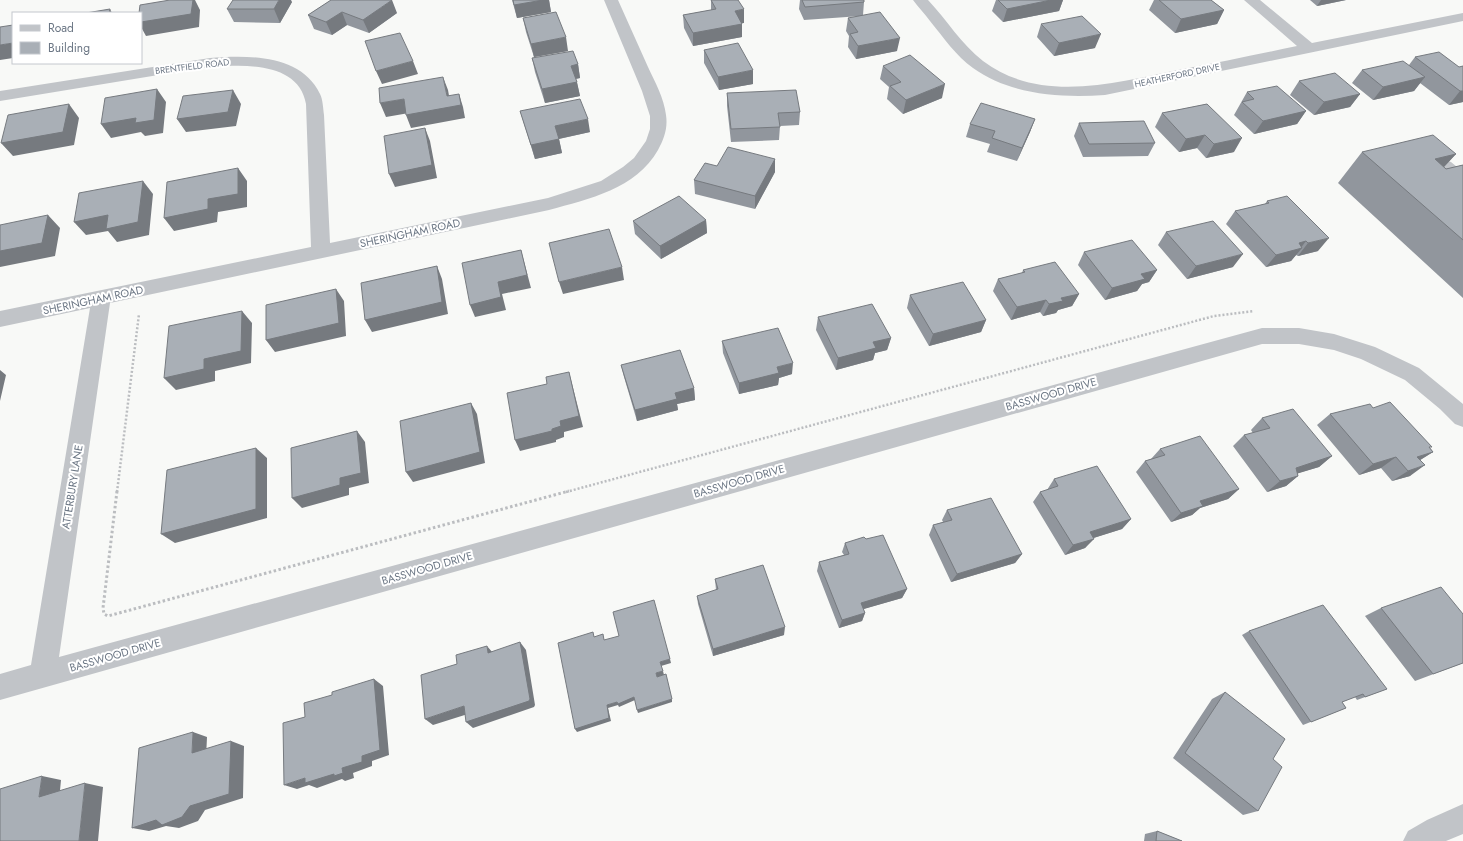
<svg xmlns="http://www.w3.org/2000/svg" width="1463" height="841" viewBox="0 0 1463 841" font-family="Jost,sans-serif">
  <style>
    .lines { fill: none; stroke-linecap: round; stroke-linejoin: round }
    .path-far1 { stroke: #bbbdc0; stroke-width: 2.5; stroke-dasharray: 2 2; stroke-linecap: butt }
    .path { stroke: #bbbdc0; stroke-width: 3; stroke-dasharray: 2.5 2.5; stroke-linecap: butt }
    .minor { fill: #c1c4c8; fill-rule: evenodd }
    .wall { fill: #91969d }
    .shaded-wall { fill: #767a7f }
    .building { fill: #a9afb6; stroke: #767a7f }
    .labels { text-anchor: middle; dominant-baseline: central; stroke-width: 4; stroke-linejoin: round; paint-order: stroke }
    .far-street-label { font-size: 9px; fill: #6b7684; stroke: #fff }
    .street-label { font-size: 11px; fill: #6b7684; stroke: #fff }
  </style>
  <rect width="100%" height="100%" fill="#f8f9f7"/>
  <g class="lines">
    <path class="path-far1" d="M117,492L139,314
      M566,492L1214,316L1254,311"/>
    <path class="path" d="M117,491L103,608L104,614L108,616L569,491"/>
    <path class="minor" d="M604,0H618C628,22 638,45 648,67C655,82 664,98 666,115C668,128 664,139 658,150C636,189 589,199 549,210L110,303L59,657L1262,328H1299L1334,334L1375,347L1419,368L1463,404V427L1455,424L1440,409L1405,380L1361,359L1334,350L1299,344H1262L0,700V674L31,665L90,308L0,327V311L311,247L306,104C298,57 230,65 195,69L0,101V91L210,58C247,55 301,54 320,94C323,100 323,108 324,115L330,243L548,198L601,181L623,167L634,158L646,141L650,129V116L642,91Z
      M913,0H928C947,20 961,44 983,61C1041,105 1119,82 1183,69C1221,62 1259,54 1297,46L1244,0H1260L1312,43L1463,13V21L1105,95C1060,98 1011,95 973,68C956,56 944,38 930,21C925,14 918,7 913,0Z
      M1445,160L1451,162L1463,172V187C1453,184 1442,175 1436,166L1439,162Z
      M1463,804V834L1446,841H1403L1408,831L1427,820Z"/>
  </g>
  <path class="wall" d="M331,0L397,13L369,33L347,25L332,35L314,29L308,15Z
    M512,0H549L551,12L517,18Z
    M711,0L744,23H742V37L693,46L684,28L683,15L711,10Z
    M800,0H864V2L863,15L897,51L856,59L848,47L849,36L846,31L848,18L861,16L804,20L799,9Z
    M996,0H1063L1059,11L1003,22L992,11Z
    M1154,0H1211L1224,10L1217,24L1175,33L1149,10Z
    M1310,0H1346L1317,6Z
    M292,2L280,23L234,22L227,9Z
    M523,18L568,51L534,57L526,32Z
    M1041,24L1095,48L1054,56L1037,37Z
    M704,50L753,84L719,90L704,63Z
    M1415,57L1459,67L1463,102L1449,105L1420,83L1414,91L1373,100L1352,83L1362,70L1409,65Z
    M532,58L578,64L580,78L576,79L580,96L545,103L535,72Z
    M883,66L942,98L903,114L887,99L889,87L880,79Z
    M1299,81L1360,94L1350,107L1314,115L1290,95Z
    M1247,92L1306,111L1297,124L1254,134L1234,115Z
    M727,93L800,112L799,125L780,126L779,140L731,142L727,106Z
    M1207,104L1234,152L1206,158L1197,148L1179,152L1155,127L1162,113Z
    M520,111L590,132L559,139L562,153L535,159L524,124Z
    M1035,119L1030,132L1017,161L987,152L990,144L966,137L970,124Z
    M1079,123L1155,143L1148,156L1083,157L1074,136Z
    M1362,152L1456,154L1444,167L1446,169L1463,165V298L1338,183Z
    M775,159V172L755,209L695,194L694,180L717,166Z
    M1267,201L1318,251L1298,256L1296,255L1291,261L1266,267L1226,224L1235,211L1265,204Z
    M706,220L707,233L661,259L635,234L633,221Z
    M1166,232L1233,267L1187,279L1158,245Z
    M1084,252L1157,270L1149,282L1142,284L1137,291L1105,300L1078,265Z
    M1023,270L1079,294L1072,306L1058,310L1056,313L1043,316L1040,312L1011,320L993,291L998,279L1022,273Z
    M910,295L986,320L981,332L929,346L907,308Z
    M818,317L891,338L887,350L875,353L873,360L836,370L816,330Z
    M722,341L792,374L779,378L778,385L739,394L723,353Z
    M621,365L694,388L695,400L677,404L678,410L637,421L624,377Z
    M1373,408L1430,448L1433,452L1420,460L1410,476L1392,481L1381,468L1359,475L1317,425L1330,414Z
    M1262,418L1332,456L1319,467L1298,473V476L1286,486L1267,492L1233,446L1244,435L1253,433L1251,430Z
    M1160,449L1239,489L1228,499L1200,508L1192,515L1171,522L1136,472L1145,461L1151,459Z
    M1054,479L1131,519L1122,529L1093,538L1085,548L1065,555L1033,502L1040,492L1047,490Z
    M947,510L1022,554L1015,563L951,582L929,535L933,525L943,522L942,520Z
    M866,539L907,589L902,598L863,609L865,613L862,621L839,628L817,571L819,562L844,555L842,552L845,543Z
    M715,579L784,635L713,656L698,604L697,596L716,590Z
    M1381,608L1463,663L1415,681L1365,616Z
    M1249,631L1387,689L1357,700L1355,697L1342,702L1346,708L1303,725L1242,635Z
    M1225,692L1273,759L1258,811L1243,815L1173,758L1212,699Z
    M1157,831L1182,841H1144L1145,834Z"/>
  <path class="shaded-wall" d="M193,0H195L200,10L199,27L146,36L141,27V22Z
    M279,0H291L292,2L280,23L274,9Z
    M392,0L397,13L369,33L363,20Z
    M543,0H549L551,12L517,18L514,5Z
    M1051,0H1063L1059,11L1003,22L1007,9Z
    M1321,0H1346L1317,6Z
    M110,9L112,13H109Z
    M744,9V23L735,24V11Z
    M1224,10L1217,24L1175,33L1181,19Z
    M342,12L347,25L332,35L326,22Z
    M742,24V37L693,46V33Z
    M1101,34L1095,48L1054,56L1059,43Z
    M566,37L568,51L534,57L531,44Z
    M900,38L897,51L856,59L858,46Z
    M13,43V58L0,60V45Z
    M413,61L418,74L382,84L376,71Z
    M578,64L580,78L574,79L571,66Z
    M753,70V84L719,90L718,77Z
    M443,77L448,90L451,107L459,94L463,107L465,118L411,128L406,115L447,96Z
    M1425,77L1414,91L1373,100L1383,87Z
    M577,82L580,96L545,103L542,89Z
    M945,84L942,98L903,114L906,100Z
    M157,89L166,102L163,133L145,136L141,132L111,138L101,124Z
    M233,90L241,104L236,126L186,132L177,119Z
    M1460,91H1463V102L1449,105Z
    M1360,94L1350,107L1314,115L1324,102Z
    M404,99L409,113L386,117L380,103Z
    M69,104L79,118L74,145L13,156L1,143Z
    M1306,111L1297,124L1254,134L1263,121Z
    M588,119L590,132L558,139L555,126Z
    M1035,119L1030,132L1017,161L1022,148Z
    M425,128L430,141L437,178L395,187L389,174Z
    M1205,135L1197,148L1179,152L1186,139Z
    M1242,138L1234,152L1206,158L1214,144Z
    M559,139L562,153L535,159L531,145Z
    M1456,154L1428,184L1435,159Z
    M775,159V172L755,209V196Z
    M238,168L247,181V207L218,212L217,222L174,231L164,218L208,199Z
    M143,181L153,194L149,235L117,242L108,231L86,235L74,222Z
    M48,215L60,228L55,256L0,267V251Z
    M706,220L707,233L661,259L660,246Z
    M1329,238L1318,251L1298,256L1308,243Z
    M1306,241L1300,249L1302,248L1291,261L1266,267L1276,255L1299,243Z
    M521,250L531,288L502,294L506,310L475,317L470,305L498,282Z
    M1243,254L1233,267L1187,279L1196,266Z
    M437,266L442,279L448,314L372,332L365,320Z
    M622,267L624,280L563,294L559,282Z
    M1157,270L1149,282L1142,284L1137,291L1105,300L1112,288L1141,274Z
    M336,289L344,301L346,336L275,352L266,340Z
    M1079,294L1072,306L1058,310L1056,313L1043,316L1049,304L1061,298Z
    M1046,300L1040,312L1011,320L1017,307Z
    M242,311L252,323L251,363L215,371V381L176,390L164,378L204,359Z
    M986,320L981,332L929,346L933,334Z
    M891,338L887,350L875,353L873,360L836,370L838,358L873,342Z
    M793,363L792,374L779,378L778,385L739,394V383L777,367Z
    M0,370L6,375L0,401Z
    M569,372L583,427L564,432V437L556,440V442L520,451L515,440L552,429L560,421Z
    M694,388L695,400L677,404L678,410L637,421L635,410L675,393Z
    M471,403L477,414L485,463L413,482L406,472Z
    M357,431L365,442L369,483L349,488V495L302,508L292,498L340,478Z
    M256,448L267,458V518L175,543L161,534Z
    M1433,452L1417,462V457Z
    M1332,456L1319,467L1283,478L1296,468Z
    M1396,457L1381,468L1359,475L1373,464Z
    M1425,465L1410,476L1392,481L1408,471Z
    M1298,476L1286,486L1267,492L1280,481Z
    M1239,489L1228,499L1200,508L1192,515L1171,522L1181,513L1200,501Z
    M1131,519L1122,529L1081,542L1090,532Z
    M1094,539L1085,548L1065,555L1073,545Z
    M1022,554L1015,563L951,582L957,574Z
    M907,589L902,598L857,611L861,603Z
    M865,613L862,621L839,628L842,620Z
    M785,627L784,635L713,656V649Z
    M520,642L526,650L535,705L534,707L473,728L466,722Z
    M487,646L493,653H488Z
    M670,659L671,663L661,666L660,662Z
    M663,671L664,675L657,677L656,673Z
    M374,679L383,686L389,755L372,761V766L353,773L354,778L345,781L342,779L317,788L309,785L297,789L284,785L305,778L342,768L362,756Z
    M634,697L635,700L619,707L618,705L608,708L611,721L577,732L575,729L607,705Z
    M672,699V702L638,713L637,710Z
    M464,706L471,713L433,725L425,719Z
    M193,732L207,737L206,758L192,753Z
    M231,741L244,746L243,798L205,810L198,821L179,828L166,826L149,831L132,828Z
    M42,776L61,780L59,801L39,797Z
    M85,783L103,787L98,841H79Z"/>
  <path class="building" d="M170,0H193L191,14L141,22V13H139L140,5Z
    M233,0H279L274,9H227Z
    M331,0H392L363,20L342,12L326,22L308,15Z
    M513,0H543L514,5Z
    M711,0H738L744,9L735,11L742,24L693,33L683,15L716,9Z
    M802,0H864V2L805,7Z
    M998,0H1051L1007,9Z
    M1159,0H1211L1224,10L1181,19Z
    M110,9L109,13H86Z
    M556,12L566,37L531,44L523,18Z
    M880,12L900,38L858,46L850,34L858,32L848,18Z
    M1082,16L1101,34L1059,43L1041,24Z
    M13,25V43L0,45V27Z
    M400,33L413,61L376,71L365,41Z
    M738,43L753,70L718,77L704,50Z
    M573,51L578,64L571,66L577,82L542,89L532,58Z
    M1439,52L1459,67L1463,66V91H1460L1415,57Z
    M910,55L945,84L906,100L890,86L901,82L883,66Z
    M1403,61L1425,77L1383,87L1362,70Z
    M1335,73L1360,94L1324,102L1299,81Z
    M443,77L447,96L459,94L461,105L406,115L404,99L380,103L379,88Z
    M1277,86L1306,111L1263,121L1242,102L1254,99L1247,92Z
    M157,89L154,120L135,123L136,118L101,124L105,98Z
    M233,90L228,112L177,119L183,96Z
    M796,90L800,112L778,113L780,127L731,129L727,93Z
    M580,99L588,119L555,126L559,139L531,145L520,111Z
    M981,103L1035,119L1022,148L992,138L995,131L970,124Z
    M69,104L63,132L1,143L8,115Z
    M1207,104L1242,138L1214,144L1205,135L1186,139L1162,113Z
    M1144,121L1155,143L1089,144L1079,123Z
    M425,128L432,165L389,174L384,136Z
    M1433,135L1456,154L1435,159L1446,169L1463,165V240L1362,152Z
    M728,147L775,159L755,196L694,180L705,163L717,166Z
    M238,168V194L208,199V209L164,218L167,182Z
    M143,181L138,222L106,229L108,215L74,222L79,193Z
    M679,196L706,220L660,246L633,221Z
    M1287,196L1329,238L1308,243L1306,241L1299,243L1302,248L1276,255L1235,211L1269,203L1267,201Z
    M48,215L42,243L0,251V225Z
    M1213,221L1243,254L1196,266L1166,232Z
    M609,229L622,267L559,282L549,243Z
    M1132,240L1157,270L1141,274L1145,279L1112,288L1084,252Z
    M521,250L527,275L498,282L501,297L470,305L462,263Z
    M1055,262L1079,294L1061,298L1063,301L1049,304L1046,300L1017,307L998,279L1025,272L1023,270Z
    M437,266L442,302L365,320L361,283Z
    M963,282L986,320L933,334L910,295Z
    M336,289L339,323L266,340V305Z
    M872,304L891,338L873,342L876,348L838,358L818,317Z
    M242,311L241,351L204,359V369L164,378L169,326Z
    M778,328L793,363L777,367L779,373L739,383L722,341Z
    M680,350L694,388L675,393L677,399L635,410L621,365Z
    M569,372L579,416L560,421L561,426L552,429V431L515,440L507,393L547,384L546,377Z
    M1390,402L1432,447H1429L1433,452L1417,457L1425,465L1408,471L1396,457L1373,464L1330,414L1370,404L1373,408Z
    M471,403L480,452L406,472L400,421Z
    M1293,409L1332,456L1296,468L1298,476L1280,481L1244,435L1270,428L1262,418Z
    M357,431L361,473L340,478V485L292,498L291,448Z
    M1200,436L1239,489L1200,501L1203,506L1181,513L1145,461L1165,455L1160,449Z
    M256,448V509L161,534L167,470Z
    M1097,466L1131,519L1090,532L1094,539L1073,545L1040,492L1058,486L1054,479Z
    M991,498L1022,554L957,574L933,525L952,520L947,510Z
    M883,535L907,589L861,603L865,613L842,620L819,562L849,554L845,543L864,537L866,539Z
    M763,565L785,627L713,649L697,596L718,589L715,579Z
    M1441,587L1463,614V663L1433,674L1381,608Z
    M654,600L670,659L660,662L663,671L656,673L657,677L666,674L672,699L637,710L634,697L618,704L617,702L607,705L609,718L575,729L558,643L593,632L594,637L603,634L604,640L619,636L613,612Z
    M1323,605L1387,689L1365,697L1363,694L1342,702L1346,708L1311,722L1249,631Z
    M520,642L530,699L529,701L466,722L464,706L425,719L421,675L457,664L456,655L487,646L488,653Z
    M374,679L380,750L362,756V762L342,768L343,773L334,776V774L305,783V778L284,785L283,723L305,717L304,703L332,695V692Z
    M1225,692L1285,739L1273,759L1282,767L1258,811L1185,753Z
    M193,732L192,753L231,741L229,794L190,806L182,817L162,825L156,820L132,828L139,748Z
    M42,776L39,797L85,783L79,841H0V789Z
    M1157,831L1182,841H1156Z"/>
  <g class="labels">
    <g class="far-street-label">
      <text transform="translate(192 66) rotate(-7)">BRENTFIELD ROAD</text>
      <text transform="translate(1177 75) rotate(-12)">HEATHERFORD DRIVE</text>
    </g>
    <g class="street-label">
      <text transform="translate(410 233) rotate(-12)">SHERINGHAM ROAD</text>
      <text transform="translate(93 300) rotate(-12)">SHERINGHAM ROAD</text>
      <text transform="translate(1051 394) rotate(-16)">BASSWOOD DRIVE</text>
      <text transform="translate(739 481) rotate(-16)">BASSWOOD DRIVE</text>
      <text transform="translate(72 487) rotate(-81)">ATTERBURY LANE</text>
      <text transform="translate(427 568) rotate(-16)">BASSWOOD DRIVE</text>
      <text transform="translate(115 655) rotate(-16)">BASSWOOD DRIVE</text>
    </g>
  </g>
  <rect x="12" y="12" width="130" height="52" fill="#ffffff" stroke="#c4c8ce"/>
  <rect x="20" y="25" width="20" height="6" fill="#c1c4c8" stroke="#c4c8ce"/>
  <text x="48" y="32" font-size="12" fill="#6b7684">Road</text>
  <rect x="20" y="42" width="20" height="12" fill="#a9afb6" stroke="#c4c8ce"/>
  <text x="48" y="52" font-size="12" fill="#6b7684">Building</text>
</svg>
